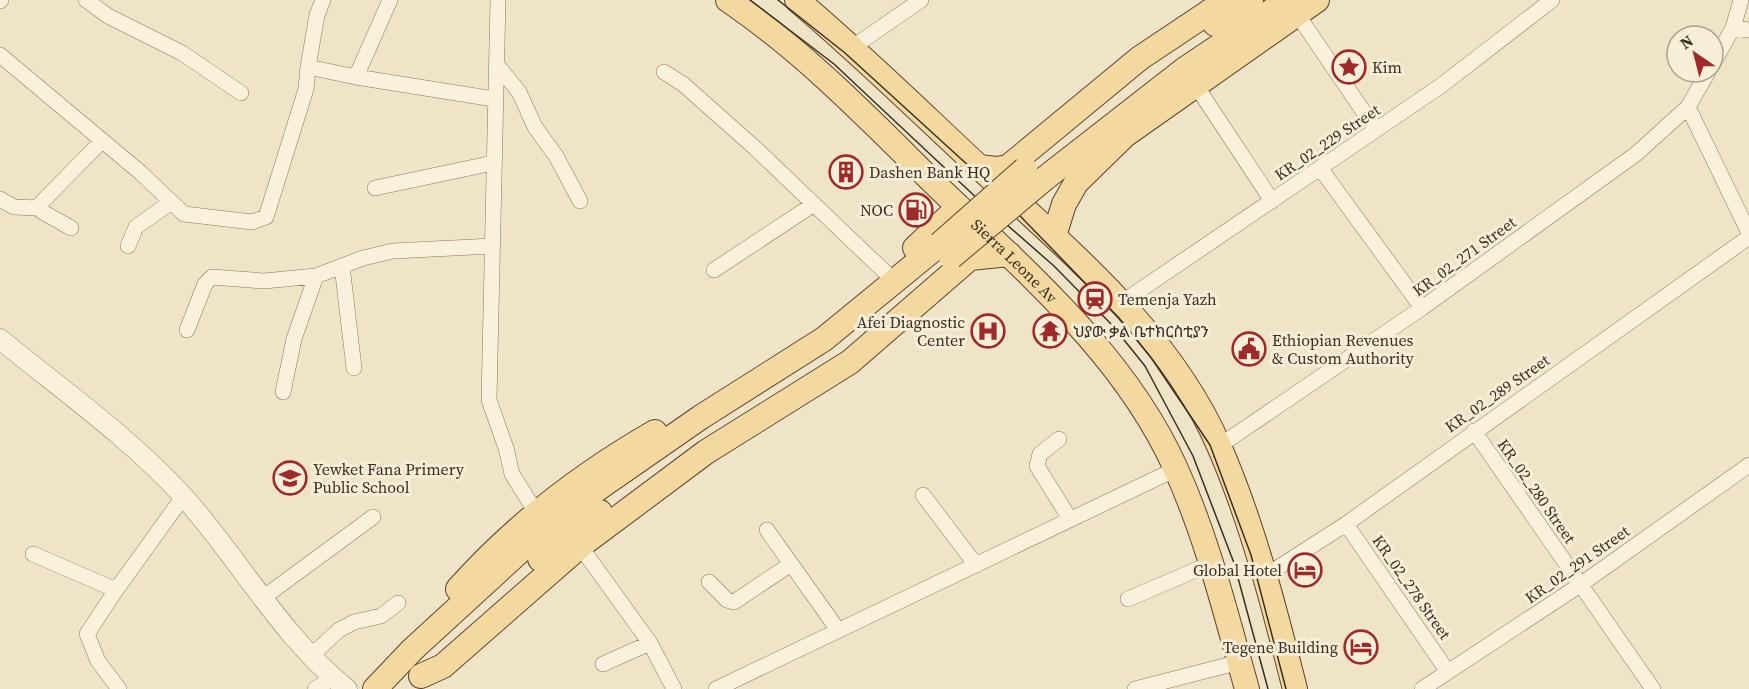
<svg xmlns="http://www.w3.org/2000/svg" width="1749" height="689" viewBox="0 0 1749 689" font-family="'Source Serif 4','Noto Sans Ethiopic',serif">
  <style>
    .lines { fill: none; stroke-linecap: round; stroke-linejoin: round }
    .minor-casing { stroke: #8d765c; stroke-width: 16 }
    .tertiary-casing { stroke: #8d765c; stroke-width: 21 }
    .primary-casing { stroke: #5b4430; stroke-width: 26 }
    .minor { stroke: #faf1dc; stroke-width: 15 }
    .tertiary { stroke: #faf1dc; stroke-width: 20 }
    .primary { stroke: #f3d9a0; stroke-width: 24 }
    .tram { stroke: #3d2e20; stroke-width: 1.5 }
    .primary-bridge-casing { stroke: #5b4430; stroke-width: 26; stroke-linecap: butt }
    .primary-bridge { stroke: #f3d9a0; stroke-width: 24 }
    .labels { text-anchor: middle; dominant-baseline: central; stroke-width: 6; stroke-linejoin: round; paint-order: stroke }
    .poi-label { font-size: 16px; fill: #3d2e20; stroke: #f7eed8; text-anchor: start }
    .street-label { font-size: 16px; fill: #3d2e20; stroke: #f7eed8 }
  </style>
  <rect width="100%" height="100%" fill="#f0e4c8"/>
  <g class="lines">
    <g class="minor-casing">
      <path id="minor" d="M86,0L108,16L182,53L241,93
        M498,0L489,400L506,448L512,474L537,514
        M0,1L1,0
        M1297,14L1376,130
        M1733,28L1749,30
        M853,47L921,0
        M0,55L141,173L184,214L252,222L266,217L306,89L308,67L356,77L494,99
        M1713,63L1733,28L1741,0
        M498,66L519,92L535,127L556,156L580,201
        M308,67L317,15L323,0
        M664,72L683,84L755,148L887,274
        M356,77L390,0
        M1195,84L1272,201
        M1688,107L1749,233
        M1320,168L1422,308
        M375,188L493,163
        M0,199L14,207L39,208
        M71,228L41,211L40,204L102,141
        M128,246L136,227L170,203
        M342,266L354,368
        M714,270L814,204
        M1121,303L1442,85L1552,0
        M187,330L205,284L212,277L264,281L316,276L363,258L393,251L493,246
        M283,392L294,339L316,276
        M1474,431L1653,689
        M1059,439L1040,454L1037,466L1070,519
        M1219,446L1422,308L1636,154L1688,107L1708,72
        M923,495L976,565
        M1346,524L1448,672
        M767,530L838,630
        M580,546L650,643L674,689
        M33,554L116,590L183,497
        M1265,576L1346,524L1749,237
        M709,582L727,600L734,602L791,564
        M116,590L87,634L98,661L119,689
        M264,597L373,517
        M1128,599L1212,563
        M312,655L339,630L354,622L381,616L398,603
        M603,664L650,643
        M315,689L333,678
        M716,689L1176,469
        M1135,689L1240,662
        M1422,689L1580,585L1749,465"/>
    </g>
    <g class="tertiary-casing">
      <path id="tertiary" d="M0,339C62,390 129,437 183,496C238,557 282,638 347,689"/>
    </g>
    <g class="primary-casing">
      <g id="primary">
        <path id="s1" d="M728,0C806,53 871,121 938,187C1026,272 1125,355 1176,469C1208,540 1226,615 1247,689"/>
        <path d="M797,0C860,53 918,110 978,166C1067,250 1169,331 1219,446C1253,524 1274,607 1295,689"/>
        <path d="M1215,24L1251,0"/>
        <path d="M978,167L997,169L1008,167L1140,58L1227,0"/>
        <path d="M1044,179L1185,69L1288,0"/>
        <path d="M1054,236L1064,204L1076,183L1125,135L1317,0"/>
        <path d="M915,248L959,207"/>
        <path d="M540,559L568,534L600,512"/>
        <path d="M458,589C514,526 582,474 655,432"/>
        <path d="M421,676L443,666L580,546L706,452L850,362L970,258L1009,254"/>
        <path d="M375,689L412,650L557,517L701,417L824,339L940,244"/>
      </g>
    </g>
    <use href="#minor" class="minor"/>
    <use href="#tertiary" class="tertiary"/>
    <use href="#primary" class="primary"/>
    <path class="tram" d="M750,0L834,64L982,203L1054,266L1112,325L1145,366L1193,456L1234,563L1268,689
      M778,0L845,53L994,189L1119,318L1152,359L1210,445L1251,555L1286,689"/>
    <g class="primary-bridge-casing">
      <path id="primary-bridge" d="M940,244L1025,169
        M951,257L1044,179"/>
    </g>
    <use href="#primary-bridge" class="primary-bridge"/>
  </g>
  <defs>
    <g id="sight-ring" transform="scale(1.725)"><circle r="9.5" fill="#f7eed8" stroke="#9e2a2b" stroke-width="1.5"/><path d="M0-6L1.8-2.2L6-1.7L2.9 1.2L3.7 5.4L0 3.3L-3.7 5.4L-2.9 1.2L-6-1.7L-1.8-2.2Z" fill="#9e2a2b"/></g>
    <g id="building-ring" transform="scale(1.725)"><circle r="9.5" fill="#f7eed8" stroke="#9e2a2b" stroke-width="1.5"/><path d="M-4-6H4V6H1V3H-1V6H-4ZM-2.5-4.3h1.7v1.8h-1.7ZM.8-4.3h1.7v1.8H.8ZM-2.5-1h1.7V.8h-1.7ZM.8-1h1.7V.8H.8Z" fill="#9e2a2b"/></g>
    <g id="fuel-ring" transform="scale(1.725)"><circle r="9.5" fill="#f7eed8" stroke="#9e2a2b" stroke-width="1.5"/><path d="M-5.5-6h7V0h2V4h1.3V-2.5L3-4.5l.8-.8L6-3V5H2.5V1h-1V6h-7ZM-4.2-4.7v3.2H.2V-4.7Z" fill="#9e2a2b"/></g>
    <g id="station-ring" transform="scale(1.725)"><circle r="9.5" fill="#f7eed8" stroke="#9e2a2b" stroke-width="1.5"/><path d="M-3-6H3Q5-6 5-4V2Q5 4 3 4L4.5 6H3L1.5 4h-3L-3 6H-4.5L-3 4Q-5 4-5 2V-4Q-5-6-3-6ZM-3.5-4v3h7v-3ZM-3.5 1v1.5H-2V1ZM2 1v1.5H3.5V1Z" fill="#9e2a2b"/></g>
    <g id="hospital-ring" transform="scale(1.725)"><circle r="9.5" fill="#f7eed8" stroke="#9e2a2b" stroke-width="1.5"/><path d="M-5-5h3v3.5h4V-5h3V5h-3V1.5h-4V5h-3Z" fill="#9e2a2b"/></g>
    <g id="temple-ring" transform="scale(1.725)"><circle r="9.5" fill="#f7eed8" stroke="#9e2a2b" stroke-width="1.5"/><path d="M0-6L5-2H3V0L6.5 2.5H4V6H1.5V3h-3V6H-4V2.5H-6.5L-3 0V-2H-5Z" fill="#9e2a2b"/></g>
    <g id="civic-ring" transform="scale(1.725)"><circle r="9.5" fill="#f7eed8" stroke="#9e2a2b" stroke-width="1.5"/><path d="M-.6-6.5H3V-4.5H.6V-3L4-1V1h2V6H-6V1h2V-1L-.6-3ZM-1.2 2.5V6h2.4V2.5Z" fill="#9e2a2b"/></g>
    <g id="school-ring" transform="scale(1.725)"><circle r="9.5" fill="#f7eed8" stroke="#9e2a2b" stroke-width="1.5"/><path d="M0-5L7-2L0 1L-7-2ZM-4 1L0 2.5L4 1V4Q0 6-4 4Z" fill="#9e2a2b"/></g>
    <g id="hotel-ring" transform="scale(1.725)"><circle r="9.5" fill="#f7eed8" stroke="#9e2a2b" stroke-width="1.5"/><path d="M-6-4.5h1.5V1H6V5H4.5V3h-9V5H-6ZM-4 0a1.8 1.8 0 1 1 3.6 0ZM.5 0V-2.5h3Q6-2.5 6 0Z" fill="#9e2a2b"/></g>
  </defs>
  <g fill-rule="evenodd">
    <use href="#sight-ring" x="1349" y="67"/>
    <use href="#building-ring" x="846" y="172"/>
    <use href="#fuel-ring" x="916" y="210"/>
    <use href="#station-ring" x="1095" y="299"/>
    <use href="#hospital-ring" x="988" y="331"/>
    <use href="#temple-ring" x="1050" y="331"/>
    <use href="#civic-ring" x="1249" y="349"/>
    <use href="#school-ring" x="290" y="478"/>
    <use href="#hotel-ring" x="1305" y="570"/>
    <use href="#hotel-ring" x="1361" y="647"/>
  </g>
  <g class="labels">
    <g class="poi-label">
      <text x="1372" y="67">Kim</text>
      <text x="869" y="172">Dashen Bank HQ</text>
      <text x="893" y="210" text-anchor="end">NOC</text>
      <text x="1118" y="299">Temenja Yazh</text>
      <text x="965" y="322" text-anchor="end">Afei Diagnostic<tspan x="965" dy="18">Center</tspan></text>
      <text x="1073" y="331">ህያው ቃል ቤተክርስቲያን</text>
      <text x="1272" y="340">Ethiopian Revenues<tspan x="1272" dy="18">&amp; Custom Authority</tspan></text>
      <text x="313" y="469">Yewket Fana Primery<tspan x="313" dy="18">Public School</tspan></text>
      <text x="1282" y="570" text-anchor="end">Global Hotel</text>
      <text x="1338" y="647" text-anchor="end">Tegene Building</text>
    </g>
    <g class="street-label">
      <text transform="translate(1327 142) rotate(-34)">KR_02_229 Street</text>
      <text transform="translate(1464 256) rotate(-36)">KR_02_271 Street</text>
      <text stroke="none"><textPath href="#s1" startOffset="388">Sierra Leone Av</textPath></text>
      <text transform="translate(1497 393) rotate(-35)">KR_02_289 Street</text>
      <text transform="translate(1537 491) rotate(55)">KR_02_280 Street</text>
      <text transform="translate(1577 564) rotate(-35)">KR_02_291 Street</text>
      <text transform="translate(1412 587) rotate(55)">KR_02_278 Street</text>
    </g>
  </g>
  <g transform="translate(1695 54) rotate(325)"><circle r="28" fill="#f7eed8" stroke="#ada18e" stroke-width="1.5"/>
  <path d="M0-4.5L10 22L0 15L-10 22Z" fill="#9e2a2b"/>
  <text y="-9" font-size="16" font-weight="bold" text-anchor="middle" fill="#3d2e20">N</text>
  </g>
</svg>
